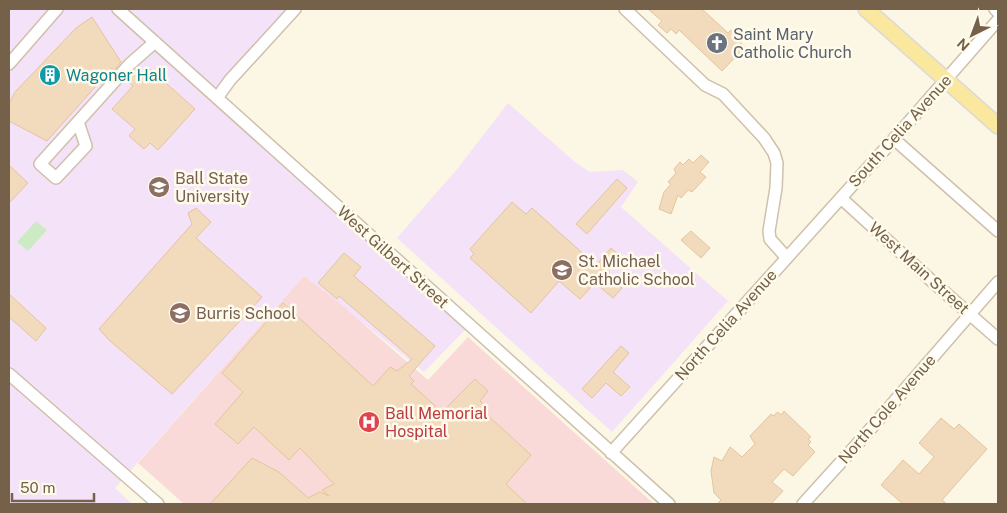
<svg xmlns="http://www.w3.org/2000/svg" width="1007" height="513" viewBox="0 0 1007 513" font-family="'Public Sans',sans-serif">
  <style>
    .education { fill: #f4e2f9 }
    .medical { fill: #fadad8 }
    .green { fill: #cceac3 }
    .building { fill: #f2dbbd; stroke: #e4c49d }
    .lines { fill: none; stroke-linecap: round; stroke-linejoin: round }
    .minor-casing { stroke: #cec0ab; stroke-width: 14 }
    .major-casing { stroke: #ded9d4; stroke-width: 18 }
    .minor { stroke: #fff; stroke-width: 11 }
    .major { stroke: #fae89e; stroke-width: 15 }
    .labels { text-anchor: middle; dominant-baseline: central; stroke-width: 5; stroke-linejoin: round; paint-order: stroke }
    .worship-label { font-size: 16px; fill: #5b616d; stroke: #fffbeb; text-anchor: start }
    .culture-label { font-size: 16px; fill: #0d838f; stroke: #fffbeb; text-anchor: start }
    .street-label { font-size: 16px; fill: #75614a; stroke: #fffbeb }
    .education-label { font-size: 16px; fill: #785e54; stroke: #fffbeb; text-anchor: start }
    .health-label { font-size: 16px; fill: #be3a42; stroke: #fffbeb; text-anchor: start }
  </style>
  <rect width="100%" height="100%" fill="#fcf7e5"/>
  <path class="education" d="M9,9H287L215,89L467,328L424,372L304,276L115,488L132,504H9Z
    M508,103L576,163L590,172L623,170L638,182L621,207L728,301L612,432L397,238L458,168Z"/>
  <path class="medical" d="M304,276L337,301L428,380L468,337L654,504H184L138,463Z"/>
  <path class="green" d="M36,221L47,230L28,251L17,242Z"/>
  <path class="building" d="M648,9H702L728,33L731,30L739,37L737,39L745,47L722,71L679,30L676,34L671,29L667,33L658,25L662,21Z
    M92,17L121,62L114,70L112,68L47,141L9,121V104L15,92L76,28Z
    M149,68L195,109L158,150L150,143L144,149L129,136L135,129L112,109L133,86L126,80L132,73L139,79Z
    M701,155L709,162L700,172L706,177L692,192L688,190L681,198L678,195L671,214L659,209L664,192L671,184L668,182L676,173L674,169L680,162L683,165L689,159L693,163Z
    M9,165L28,183L9,203Z
    M617,179L627,188L587,234L576,224Z
    M512,202L526,214L532,208L596,265L611,248L619,255L609,266V276L622,288L613,298L595,283L580,299L559,281L531,313L470,258L474,254L470,249Z
    M196,208L211,222L196,238L262,297L172,394L109,340L99,329L192,224L188,213Z
    M691,231L710,248L701,258L681,240Z
    M344,253L361,267L354,276L435,346L409,376L414,381L411,384L442,412L475,379L488,391L480,401L484,405L482,410L531,455L506,484L527,504H210L252,458L279,472L308,498L320,492L329,496L322,490L334,484L300,448L289,460L254,427L238,444L215,424L243,392L222,373L283,303L373,386L390,367L397,371L412,359L339,296L337,299L318,283Z
    M9,294L46,328L36,341L9,317Z
    M621,346L629,353L613,372L630,387L621,396L606,383L592,398L582,389Z
    M784,411L811,437L808,439L811,442L808,445L815,452L793,476L784,469L772,482L783,491L771,504H717L721,500L714,493L711,471L714,457L722,461L730,447L742,457L755,444L750,436L771,414L773,416L778,412L781,415Z
    M941,418L954,429L959,424L987,449L942,500L947,504H903L881,485L903,460L919,474L934,457L919,443Z"/>
  <g class="lines">
    <g class="minor-casing">
      <path id="minor" d="M118,9L669,504
        M625,9L705,85L723,94L764,138L774,153L777,163L776,188L769,231L770,239L786,257
        M995,9L998,12
        M9,64L57,9
        M217,98L230,80L295,9
        M78,122L86,146L56,178L40,164L130,64L155,42
        M894,139L998,231
        M841,198L934,283L998,339
        M9,374L158,504
        M611,453L894,139L998,20
        M803,504L860,441L998,282"/>
    </g>
    <g class="major-casing">
      <path id="major" d="M866,9L998,126"/>
    </g>
    <use href="#minor" class="minor"/>
    <use href="#major" class="major"/>
  </g>
  <defs>
    <g id="church-disc" transform="scale(1.125)"><circle r="9.5" fill="#6b7280" stroke="#fffbeb"/><path d="M-1.2-6h2.4v3.5h3.3v2.4h-3.3V6h-2.4V-.1h-3.3v-2.4h3.3Z" fill="#fff"/></g>
    <g id="building-disc" transform="scale(1.125)"><circle r="9.5" fill="#0f9aa8" stroke="#fffbeb"/><path d="M-4-6H4V6H1V3H-1V6H-4ZM-2.5-4.3h1.7v1.8h-1.7ZM.8-4.3h1.7v1.8H.8ZM-2.5-1h1.7V.8h-1.7ZM.8-1h1.7V.8H.8Z" fill="#fff"/></g>
    <g id="university-disc" transform="scale(1.125)"><circle r="9.5" fill="#8d6e63" stroke="#fffbeb"/><path d="M0-5L7-2L0 1L-7-2ZM-4 1L0 2.5L4 1V4Q0 6-4 4Z" fill="#fff"/></g>
    <g id="school-disc" transform="scale(1.125)"><circle r="9.5" fill="#8d6e63" stroke="#fffbeb"/><path d="M0-5L7-2L0 1L-7-2ZM-4 1L0 2.5L4 1V4Q0 6-4 4Z" fill="#fff"/></g>
    <g id="hospital-disc" transform="scale(1.125)"><circle r="9.5" fill="#e0444e" stroke="#fffbeb"/><path d="M-5-5h3v3.5h4V-5h3V5h-3V1.5h-4V5h-3Z" fill="#fff"/></g>
  </defs>
  <g fill-rule="evenodd">
    <use href="#church-disc" x="717" y="43"/>
    <use href="#building-disc" x="50" y="75"/>
    <use href="#university-disc" x="159" y="187"/>
    <use href="#school-disc" x="562" y="270"/>
    <use href="#school-disc" x="180" y="313"/>
    <use href="#hospital-disc" x="369" y="422"/>
  </g>
  <g class="labels">
    <g class="worship-label">
      <text x="733" y="34">Saint Mary<tspan x="733" dy="18">Catholic Church</tspan></text>
    </g>
    <g class="culture-label">
      <text x="66" y="75">Wagoner Hall</text>
    </g>
    <g class="street-label">
      <text transform="translate(900 131) rotate(-48)">South Celia Avenue</text>
      <text transform="translate(393 257) rotate(42)">West Gilbert Street</text>
      <text transform="translate(919 268) rotate(42)">West Main Street</text>
      <text transform="translate(726 325) rotate(-48)">North Celia Avenue</text>
      <text transform="translate(887 409) rotate(-49)">North Cole Avenue</text>
    </g>
    <g class="education-label">
      <text x="175" y="178">Ball State<tspan x="175" dy="18">University</tspan></text>
      <text x="578" y="261">St. Michael<tspan x="578" dy="18">Catholic School</tspan></text>
      <text x="196" y="313">Burris School</text>
    </g>
    <g class="health-label">
      <text x="385" y="413">Ball Memorial<tspan x="385" dy="18">Hospital</tspan></text>
    </g>
  </g>
  <rect width="1007" height="513" fill="none" stroke="#75614a" stroke-width="20"/>
  <g transform="translate(972 35) rotate(222)" stroke="#fffbeb" stroke-width="4" paint-order="stroke">
  <path d="M0-4L9 19L0 12L-9 19Z" fill="#75614a"/>
  <text y="-8" font-size="14" font-weight="bold" text-anchor="middle" fill="#75614a">N</text>
  </g>
  <path d="M12 493v8h82v-8" fill="none" stroke="#75614a" stroke-width="2.5"/>
  <text x="20" y="493" font-size="15" fill="#75614a" stroke="#fffbeb" stroke-width="4" paint-order="stroke">50 m</text>
</svg>
